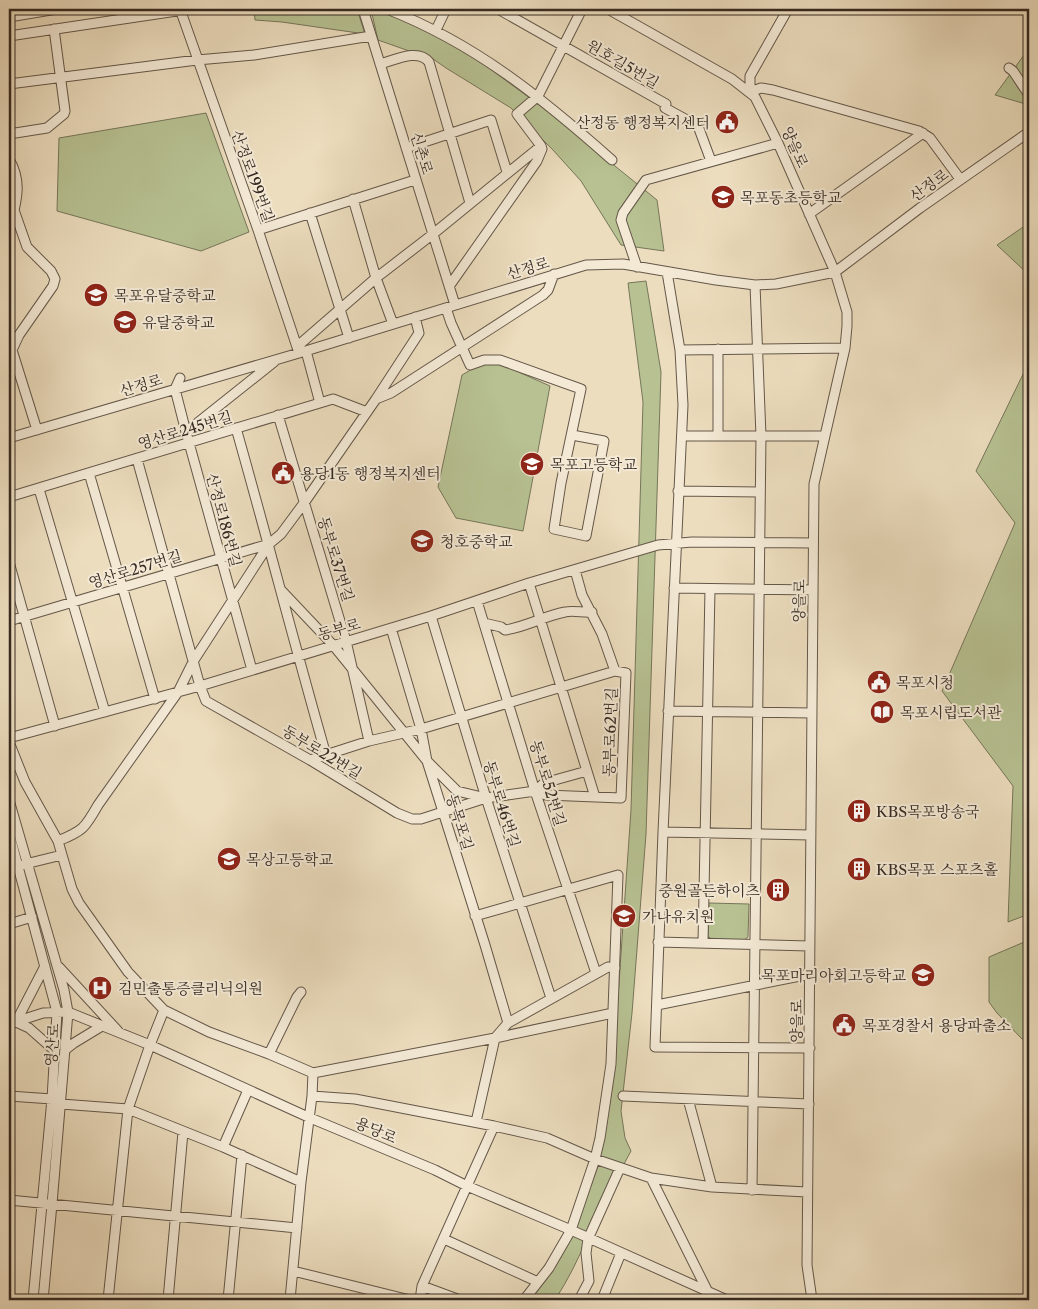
<svg xmlns="http://www.w3.org/2000/svg" width="1038" height="1309" viewBox="0 0 1038 1309" font-family="'Libre Caslon Text','Noto Serif KR',serif">
  <style>
    .green { fill: #b7c192; stroke: #76765a }
    .lines { fill: none; stroke-linecap: round; stroke-linejoin: round }
    .minor-casing { stroke: #645749; stroke-width: 11 }
    .minor { stroke: #f3e9d5; stroke-width: 9 }
    .labels { text-anchor: middle; dominant-baseline: central; stroke-width: 4; stroke-linejoin: round; paint-order: stroke }
    .street-label { font-size: 15px; fill: #362a22; stroke: #f3e9d5 }
    .poi-label { font-size: 15px; fill: #362a22; stroke: #f3e9d5; text-anchor: start }
  </style>
  <rect width="100%" height="100%" fill="#ecddbe"/>
  <filter id="stains"><feTurbulence type="fractalNoise" baseFrequency=".004" numOctaves="4"/><feColorMatrix values="0 0 0 0 .2 0 0 0 0 .09 0 0 0 0 .02 0 0 0 .5 -.17"/></filter>
  <radialGradient id="worn" r=".72"><stop offset=".6" stop-color="#630" stop-opacity="0"/><stop offset="1" stop-color="#630" stop-opacity=".3"/></radialGradient>
  <path class="green" d="M260,9H357L365,34L282,22L255,20L254,10Z
    M380,9L446,39L482,63L542,107L657,200L664,251L621,245L581,181L553,150L511,108L446,68L426,54L412,52L378,40L372,14Z
    M1029,32V105L995,95L1024,55Z
    M206,113L249,232L201,251L57,211L59,138Z
    M1029,223V275L997,245Z
    M646,281L661,372L646,834L632,1013L621,1111L625,1138L631,1151L624,1164H620L599,1155L613,1069L631,810L643,402L628,283Z
    M496,362L550,386L523,531L456,518L438,487L462,375L477,366Z
    M1029,362V914L1008,922L1013,786L942,691L1015,523L976,471Z
    M709,903L749,904L748,937L744,940H712L708,936Z
    M1029,940V1038L1022,1039L997,1013L989,1002V957Z
    M602,1165L615,1170C597,1214 581,1260 555,1300H528L577,1224L598,1166Z"/>
  <g class="lines">
    <g class="minor-casing">
      <path id="minor" d="M180,9L258,230L299,353
        M363,9L455,305
        M387,9C476,44 542,98 612,160
        M498,9L666,104L665,108L698,126L711,161
        M608,9L732,79L755,97L778,143L835,272L847,312V326L845,348L814,484L807,1265L812,1300
        M788,9L750,76V92L761,88L773,90L919,131L930,138L960,179
        M9,17L57,9
        M436,30L446,9
        M9,36L190,9
        M380,64C395,60 418,48 429,62L470,203
        M1009,68L1013,71L1029,95
        M9,84L197,60L254,55L371,36
        M9,134L47,128L64,114L65,111L54,29
        M541,146L517,114L538,96L582,9
        M406,148L491,120L507,172
        M9,159C24,184 15,205 9,231
        M353,199L376,278L393,324
        M14,210L27,247L51,271L55,279L53,286L19,335L12,350L37,430
        M310,213L349,338
        M809,214L923,133
        M258,230L415,180
        M637,267L621,220L623,213L646,180L778,143
        M667,272L680,350L683,405L663,832L655,1047L810,1048
        M450,285L537,161L542,149L541,146
        M446,308L451,323L470,365L484,360H500L581,389L561,483L554,529L586,536L604,441L572,435
        M680,350L845,348
        M306,351L320,403
        M299,353L300,344L376,278L433,234L541,146
        M180,378L175,389L186,432L252,670
        M376,399L419,333L415,317
        M278,415L346,641L369,741
        M236,428C267,537 295,647 326,755
        M186,432L274,362
        M682,436H824
        M718,436V349
        M9,438L299,353L586,265L623,264L716,280L755,285L776,284L835,272L920,208L1029,132
        M137,459L200,686L206,701L310,760L397,813L412,819H421L486,798L535,791L544,783L587,771
        M89,473L155,699
        M39,489L105,712
        M678,491L760,492
        M9,497L333,399L367,412
        M9,562L55,726
        M575,570L582,595L602,634L615,671
        M529,583L595,797
        M674,588L813,590
        M281,590L333,645L427,761L457,791L486,798
        M477,601L535,791L596,973
        M431,616L486,798L551,998
        M9,621L269,544
        M484,623L501,627L505,630C526,627 544,616 565,612C573,610 584,613 592,612
        M391,628L421,729L427,761L485,945L508,1023
        M668,711L811,713
        M9,738L200,686L431,616L529,583L658,545L692,542L813,543
        M9,742L25,782L58,841L62,855
        M310,760L369,741L421,729L615,671L626,673L621,798L546,795L535,791
        M9,800L64,990L68,1012L52,1204L43,1300
        M663,832L810,835
        M9,833L57,1012L52,1099L33,1300
        M58,841C83,831 85,828 98,805L178,692L194,660L269,544L281,534L304,503L376,399L391,393L543,295L548,290L554,274
        M9,868L62,855L72,889L79,903L128,972L164,1010L209,1032L269,1054L313,1073
        M475,916L618,875L611,1064L600,1138L595,1159L571,1230L549,1268L524,1300
        M9,924L32,917
        M658,942L809,946
        M703,943L710,589
        M45,966L16,1022L29,1028L55,1051
        M59,967L118,1031
        M657,1005L810,974
        M9,1024L43,1013L68,1012L150,1045L308,1117L435,1170L467,1186L571,1230L727,1300
        M65,1050L74,1043L102,1026
        M269,1054L297,997L301,992
        M313,1073L495,1038L508,1023L608,967L615,968
        M9,1096L52,1099L61,1104L128,1109L223,1147L301,1182
        M312,1096L355,1099L494,1126L547,1138L595,1159L651,1178L712,1187L807,1192
        M623,1096L809,1104
        M688,1099L712,1187
        M476,1122L495,1038L613,1013
        M223,1147L248,1090
        M651,1178L708,1292
        M752,1190L761,436L755,285
        M9,1200L297,1228
        M444,1239L538,1282
        M293,1271L410,1300
        M422,1286L460,1300
        M108,1300L128,1109L150,1045L164,1010
        M168,1300L183,1132
        M228,1300L242,1155
        M290,1300L301,1182L312,1096L313,1073
        M420,1300L422,1286L494,1126
        M579,1300L589,1281L586,1253L588,1239L620,1168
        M603,1300L604,1295L621,1253"/>
    </g>
    <use href="#minor" class="minor"/>
  </g>
  <defs>
    <g id="civic-disc" transform="scale(1.25)"><circle r="9.5" fill="#8f2418" stroke="#f3e9d5"/><path d="M-.6-6.5H3V-4.5H.6V-3L4-1V1h2V6H-6V1h2V-1L-.6-3ZM-1.2 2.5V6h2.4V2.5Z" fill="#fff"/></g>
    <g id="school-disc" transform="scale(1.25)"><circle r="9.5" fill="#8f2418" stroke="#f3e9d5"/><path d="M0-5L7-2L0 1L-7-2ZM-4 1L0 2.5L4 1V4Q0 6-4 4Z" fill="#fff"/></g>
    <g id="library-disc" transform="scale(1.25)"><circle r="9.5" fill="#8f2418" stroke="#f3e9d5"/><path d="M-6-4Q-3-5.5-.7-3.5V5Q-3 3-6 4ZM6-4Q3-5.5 .7-3.5V5Q3 3 6 4Z" fill="#fff"/></g>
    <g id="building-disc" transform="scale(1.25)"><circle r="9.5" fill="#8f2418" stroke="#f3e9d5"/><path d="M-4-6H4V6H1V3H-1V6H-4ZM-2.5-4.3h1.7v1.8h-1.7ZM.8-4.3h1.7v1.8H.8ZM-2.5-1h1.7V.8h-1.7ZM.8-1h1.7V.8H.8Z" fill="#fff"/></g>
    <g id="hospital-disc" transform="scale(1.25)"><circle r="9.5" fill="#8f2418" stroke="#f3e9d5"/><path d="M-5-5h3v3.5h4V-5h3V5h-3V1.5h-4V5h-3Z" fill="#fff"/></g>
  </defs>
  <g fill-rule="evenodd">
    <use href="#civic-disc" x="727" y="122"/>
    <use href="#school-disc" x="723" y="197"/>
    <use href="#school-disc" x="96" y="295"/>
    <use href="#school-disc" x="125" y="322"/>
    <use href="#school-disc" x="532" y="464"/>
    <use href="#civic-disc" x="283" y="473"/>
    <use href="#school-disc" x="422" y="541"/>
    <use href="#civic-disc" x="879" y="682"/>
    <use href="#library-disc" x="882" y="712"/>
    <use href="#building-disc" x="859" y="811"/>
    <use href="#school-disc" x="229" y="859"/>
    <use href="#building-disc" x="859" y="869"/>
    <use href="#building-disc" x="778" y="890"/>
    <use href="#school-disc" x="624" y="916"/>
    <use href="#school-disc" x="923" y="975"/>
    <use href="#hospital-disc" x="100" y="988"/>
    <use href="#civic-disc" x="844" y="1025"/>
  </g>
  <g class="labels">
    <g class="street-label">
      <text transform="translate(623 64) rotate(30)">원호길5번길</text>
      <text transform="translate(795 147) rotate(66)">양을로</text>
      <text transform="translate(422 153) rotate(73)">신촌로</text>
      <text transform="translate(253 176) rotate(70)">산정로199번길</text>
      <text transform="translate(929 185) rotate(-36)">산정로</text>
      <text transform="translate(528 268) rotate(-17)">산정로</text>
      <text transform="translate(141 385) rotate(-17)">산정로</text>
      <text transform="translate(185 430) rotate(-17)">영산로245번길</text>
      <text transform="translate(224 520) rotate(75)">산정로186번길</text>
      <text transform="translate(336 559) rotate(73)">동부로37번길</text>
      <text transform="translate(135 569) rotate(-17)">영산로257번길</text>
      <text transform="translate(799 601) rotate(-89)">양을로</text>
      <text transform="translate(339 629) rotate(-16)">동부로</text>
      <text transform="translate(610 732) rotate(-88)">동부로62번길</text>
      <text transform="translate(322 752) rotate(31)">동부로22번길</text>
      <text transform="translate(548 783) rotate(73)">동부로52번길</text>
      <text transform="translate(502 804) rotate(73)">동부로46번길</text>
      <text transform="translate(460 822) rotate(73)">동목포길</text>
      <text transform="translate(796 1021) rotate(-90)">양을로</text>
      <text transform="translate(52 1045) rotate(-86)">영산로</text>
      <text transform="translate(376 1130) rotate(23)">용당로</text>
    </g>
    <g class="poi-label">
      <text x="710" y="122" text-anchor="end">산정동 행정복지센터</text>
      <text x="740" y="197">목포동초등학교</text>
      <text x="114" y="295">목포유달중학교</text>
      <text x="142" y="322">유달중학교</text>
      <text x="550" y="464">목포고등학교</text>
      <text x="300" y="473">용당1동 행정복지센터</text>
      <text x="440" y="541">청호중학교</text>
      <text x="896" y="682">목포시청</text>
      <text x="900" y="712">목포시립도서관</text>
      <text x="876" y="811">KBS목포방송국</text>
      <text x="246" y="859">목상고등학교</text>
      <text x="876" y="869">KBS목포 스포츠홀</text>
      <text x="760" y="890" text-anchor="end">중원골든하이츠</text>
      <text x="642" y="916">가나유치원</text>
      <text x="906" y="975" text-anchor="end">목포마리아회고등학교</text>
      <text x="118" y="988">김민출통증클리닉의원</text>
      <text x="862" y="1025">목포경찰서 용당파출소</text>
    </g>
  </g>
  <rect width="1038" height="1309" fill="none" stroke="#ecddbe" stroke-width="30"/>
  <rect x="10" y="10" width="1018" height="1289" fill="none" stroke="#362a22" stroke-width="2.5"/>
  <rect x="15" y="15" width="1008" height="1279" fill="none" stroke="#362a22"/>
  <rect width="100%" height="100%" filter="url(#stains)"/>
  <rect width="100%" height="100%" fill="url(#worn)"/>
</svg>
